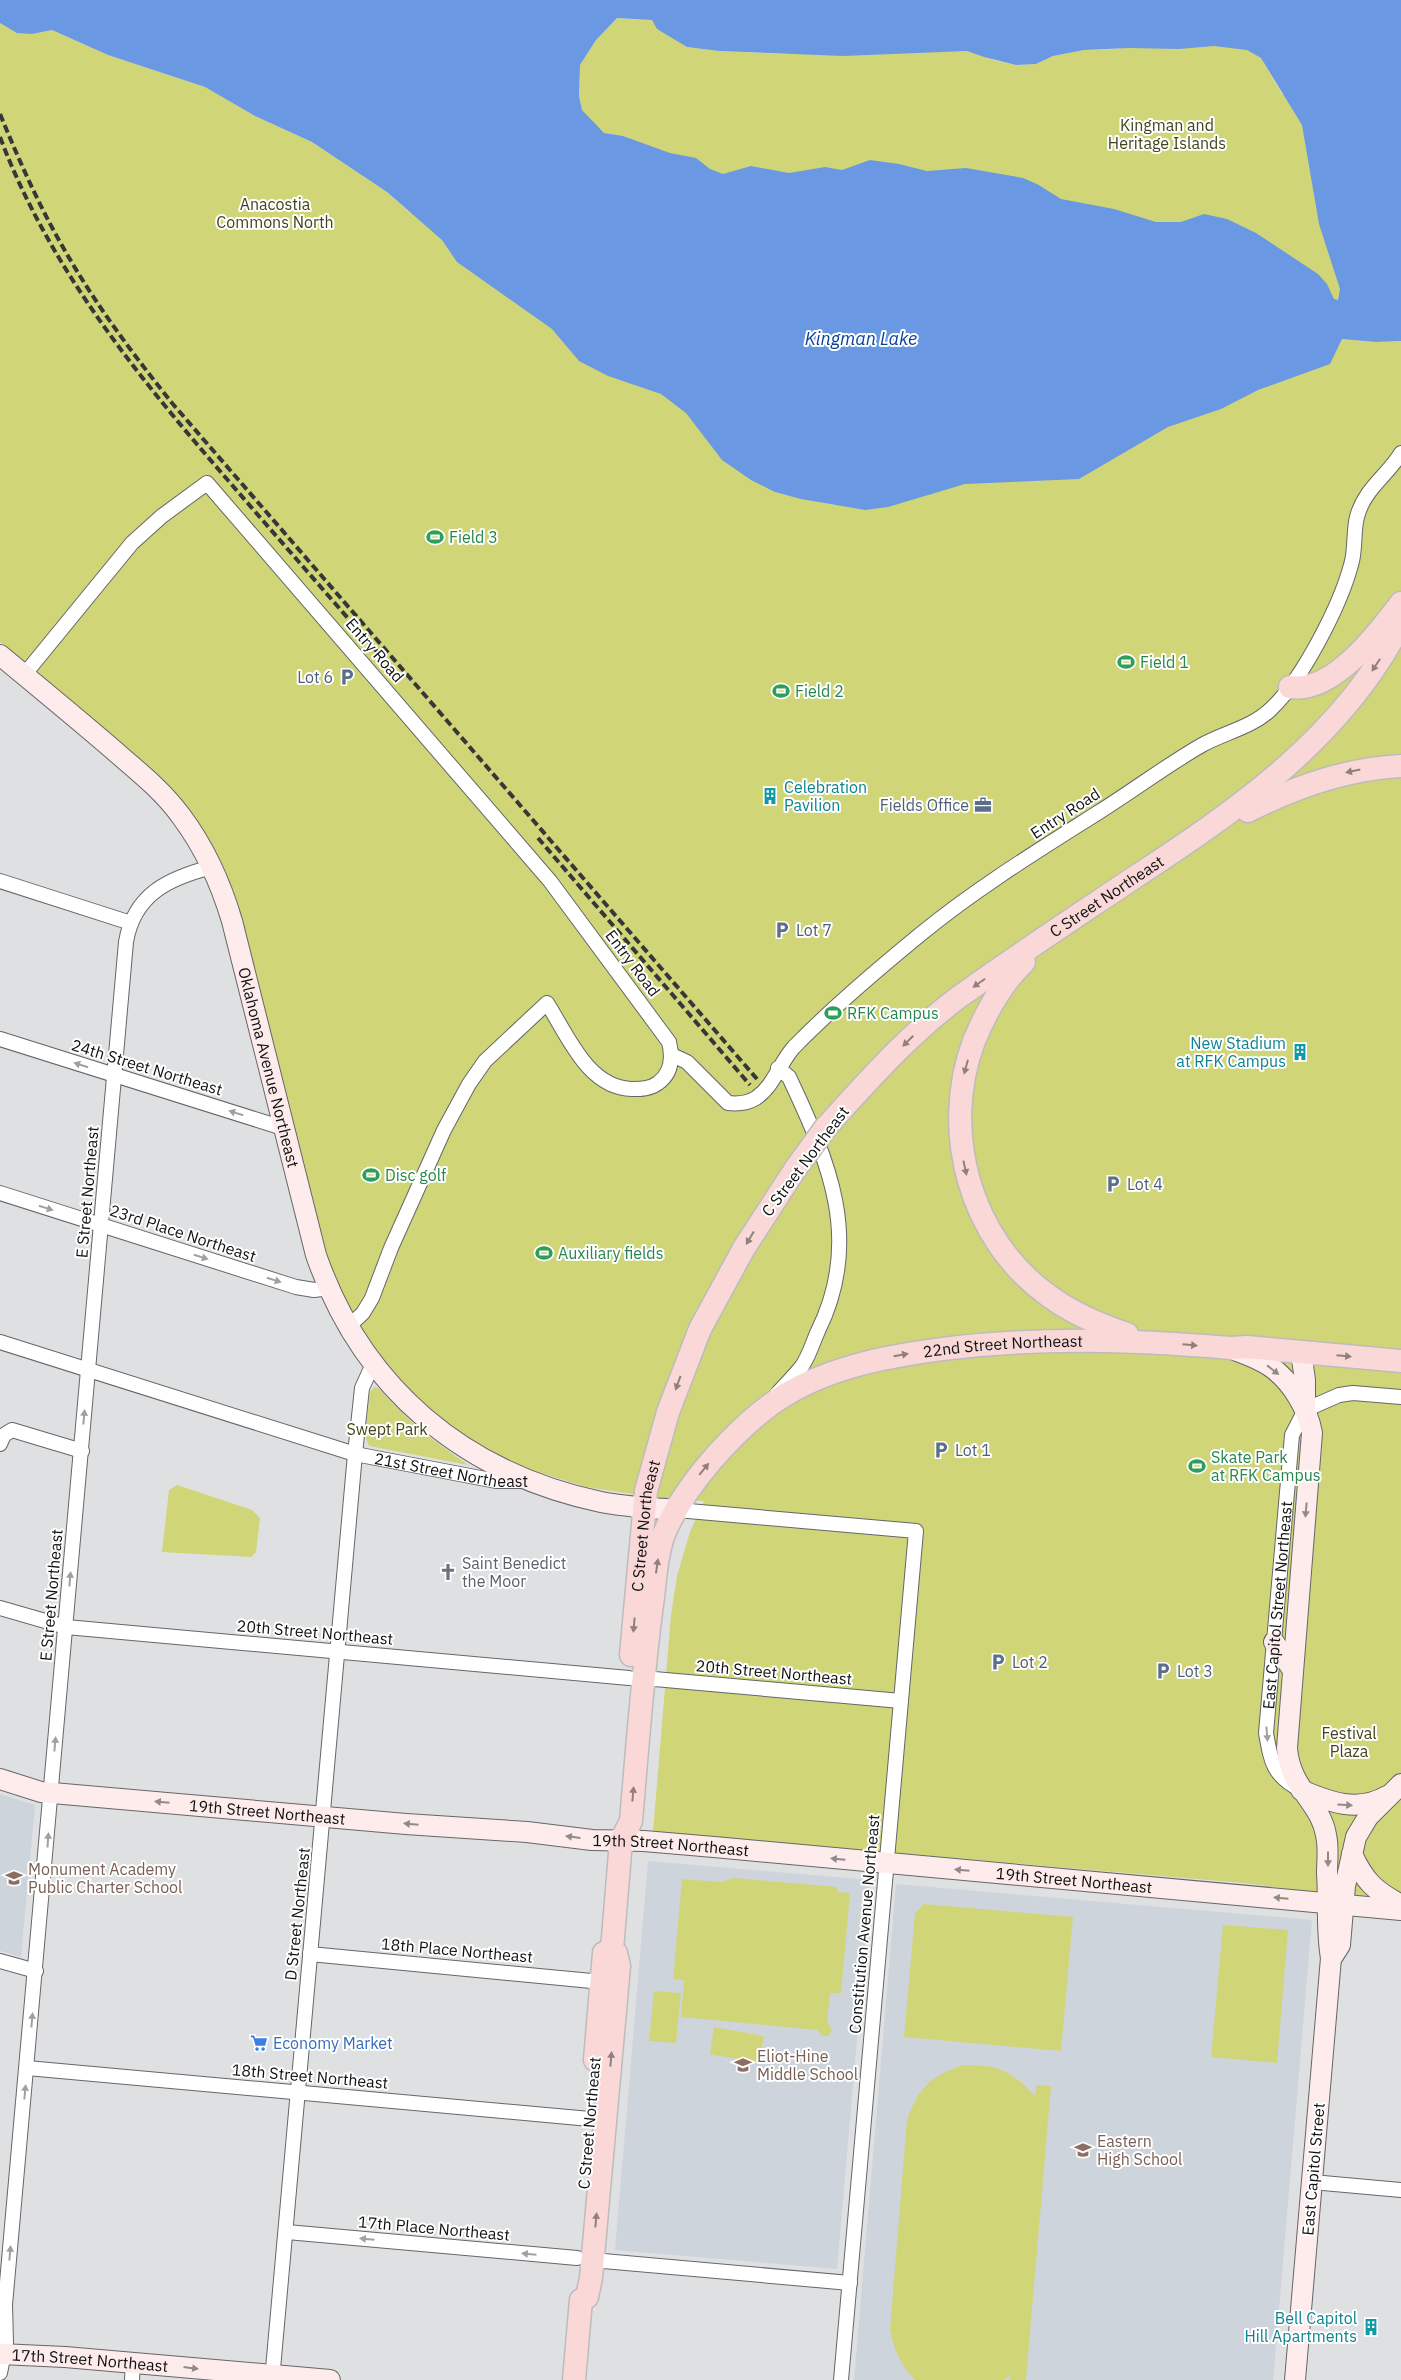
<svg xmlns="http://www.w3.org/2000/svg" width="1401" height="2380" viewBox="0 0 1401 2380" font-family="'IBM Plex Sans',sans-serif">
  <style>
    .built { fill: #ced4dc }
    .green { fill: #d0d678 }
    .water { fill: #6a98e2; fill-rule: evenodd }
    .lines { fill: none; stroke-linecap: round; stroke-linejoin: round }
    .street-casing { stroke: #656668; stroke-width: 16 }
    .secondary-casing { stroke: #656668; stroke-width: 22 }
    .primary-casing { stroke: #bcbcbc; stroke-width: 25 }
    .street { stroke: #fff; stroke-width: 14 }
    .secondary { stroke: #fdeceb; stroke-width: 20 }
    .primary { stroke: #fad8d7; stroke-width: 22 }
    .rail { stroke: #363737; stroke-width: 4; stroke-dasharray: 8 4; stroke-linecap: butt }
    .primary-bridge-casing { stroke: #bcbcbc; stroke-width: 25; stroke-linecap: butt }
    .primary-bridge { stroke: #fad8d7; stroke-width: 22 }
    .oneway { fill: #917e7e }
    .oneway2 { fill: #9fa0a0 }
    .oneway3 { fill: #928989 }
    .labels { text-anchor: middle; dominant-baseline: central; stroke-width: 4; stroke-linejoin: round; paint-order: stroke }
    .park-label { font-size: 16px; fill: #42441b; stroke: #fff }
    .leisure-label { font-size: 16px; fill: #27864d; stroke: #fff; text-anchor: start }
    .street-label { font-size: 16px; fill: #101111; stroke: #fff }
    .service-label { font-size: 16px; fill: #4e5e75; stroke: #fff; text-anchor: start }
    .culture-label { font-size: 16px; fill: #0d838f; stroke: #fff; text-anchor: end }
    .worship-label { font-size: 16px; fill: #5b616d; stroke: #fff; text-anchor: start }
    .education-label { font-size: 16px; fill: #785e54; stroke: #fff; text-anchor: start }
    .shop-label { font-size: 16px; fill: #366cbe; stroke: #fff; text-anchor: start }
    .water-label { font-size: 18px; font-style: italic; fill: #084298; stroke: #fff }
  </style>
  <rect width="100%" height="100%" fill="#dfe0e1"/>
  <path class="built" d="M0,1794L35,1805L21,1957L0,1951Z
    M648,1861L871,1880L837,2269L615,2250Z
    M896,1884L1312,1920L1273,2380H854Z"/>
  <path class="green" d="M617,18L652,20L687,47L719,51L787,54L967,51L997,61L1017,65L1036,64L1053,56L1084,50L1116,49L1223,31L1261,58L1282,94L1296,103L1348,289L1338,301L1334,300L1140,343L623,136L604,133L589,120L582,111L579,96L580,65L596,40Z
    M0,23L31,34L52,30L108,55L205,87L255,116L312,142L387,192L409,212L502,246L775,492L833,505L1102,446L1342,339L1376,342L1401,341V1901L1337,1895L1243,1883L653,1832L671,1615L677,1576L690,1532L704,1501L672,1500L586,1487L525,1468L468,1439L428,1408L390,1370L362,1331L325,1263L237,904L162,780L0,642Z
    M374,1387L378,1388L421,1431L468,1465L369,1446L365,1436L370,1392Z
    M177,1485L252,1510L260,1518L256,1552L251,1557L162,1552L169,1490Z
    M734,1878L837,1887V1892L850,1893L841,1993H830L827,2022L832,2030L828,2036H822L817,2030L681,2017L684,1980L673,1979L682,1879L721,1882Z
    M924,1904L1073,1917L1061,2051L904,2037L915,1913Z
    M1223,1925L1288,1930L1277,2063L1211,2057Z
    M654,1991L681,1993L676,2043L649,2041Z
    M714,2027L764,2036L759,2063L710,2054Z
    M963,2065C997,2064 1012,2071 1035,2096L1037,2085L1051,2086L1026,2380H1010L1011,2375L1004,2380H915C900,2364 894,2350 890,2329L907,2120C918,2088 931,2076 963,2065Z"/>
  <path class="water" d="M0,0H1401V341L1376,342L1342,339L1330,364L1258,390L1221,409L1168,427L1079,479L965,484L888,507L865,510L801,499L775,492L751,480L722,460L686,413L661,394L608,376L579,361L552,329L457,262L442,240L387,192L312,142L255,116L205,87L108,55L52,30L32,34L17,33L0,23ZM617,18L652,20L657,29L687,47L719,51L843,56L967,51L984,57L1016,65L1036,64L1053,56L1084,50L1129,48L1179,49L1214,46L1247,50L1261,58L1302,125L1319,224L1340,289L1338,300L1334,299L1327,284L1318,274L1256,233L1227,219L1204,214L1181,222H1156L1114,209L1061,199L1037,184L1023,178L966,168L927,171L899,164L870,160L842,170L825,167L789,173L751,166L723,174L710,169L696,158L670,153L623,136L604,133L582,110L579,96L580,65L596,40Z"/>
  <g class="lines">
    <g class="street-casing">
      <g id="street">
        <path d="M24,675L132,543L162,516L207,483L550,881L669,1042C673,1058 672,1073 658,1083C650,1089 641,1089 632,1089C588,1088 568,1036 547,1003L485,1061L469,1084L444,1130L391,1248L372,1298L363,1313L348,1327"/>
        <path d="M0,881L131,923"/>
        <path d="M0,1039L283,1128"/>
        <path d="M672,1055L687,1062L728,1103C737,1104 748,1103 756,1098C774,1086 780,1062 794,1047C834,1006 878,969 922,933C977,888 1039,850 1099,812C1134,790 1167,765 1202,745C1223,733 1253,727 1271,709C1302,680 1340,606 1351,565C1356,549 1353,532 1357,517C1364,489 1388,475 1401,453"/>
        <path d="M0,1193L296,1287L314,1290L329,1288"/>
        <path id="s1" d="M0,1342L355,1454L496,1481H527"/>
        <path d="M777,1394C785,1385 794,1376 802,1366C809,1356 813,1342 818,1331C863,1240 829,1162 789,1077L778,1068"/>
        <path d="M0,1444L4,1435L12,1430L82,1451"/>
        <path d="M677,1510L916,1531L841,2380"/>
        <path d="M0,1608L66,1627L629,1678"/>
        <path d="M643,1678L901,1701"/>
        <path id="s2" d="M1301,1790C1273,1776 1271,1762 1266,1733L1292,1435L1305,1410L1339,1395L1353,1393L1401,1397"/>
        <path d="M310,1954L602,1982"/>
        <path d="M0,1961L36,1971"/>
        <path d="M27,2068L590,2119"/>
        <path d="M1312,2182L1401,2190"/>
        <path d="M287,2232L577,2258"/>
        <path d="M592,2260L850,2283"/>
        <path d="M0,2373L6,2343L5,2305L126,942C134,894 169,878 212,867"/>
        <path d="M132,2380L133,2363"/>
        <path d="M272,2380L355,1454L362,1388L373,1364"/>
      </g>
    </g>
    <g class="secondary-casing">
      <g id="secondary">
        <path id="s3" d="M0,655C42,690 84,724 125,760C145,777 165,794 181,816C205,848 221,884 232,921L316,1255C362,1388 464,1473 601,1502C626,1507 652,1508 677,1510"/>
        <path d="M1232,1349C1245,1354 1260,1359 1271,1367C1291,1381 1308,1409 1312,1433L1287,1748C1290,1789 1321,1803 1326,1835C1329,1848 1327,1861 1327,1873C1329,1902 1326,1930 1331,1958L1295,2380"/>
        <path d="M1301,1352L1305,1380V1410"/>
        <path d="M1274,1642L1292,1669"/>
        <path id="s4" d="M0,1779L41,1792L406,1824L527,1832L592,1840L644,1841L714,1847L1401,1910"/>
        <path d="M1301,1790C1329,1802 1358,1813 1387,1796"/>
        <path d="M1352,1854C1365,1882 1374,1890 1401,1905"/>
        <path d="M1333,1956L1340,1945L1345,1886L1356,1837L1368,1817L1401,1784"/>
        <path id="s5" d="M0,2354L65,2357L330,2380"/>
      </g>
    </g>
    <g class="primary-casing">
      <g id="primary">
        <path d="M1290,687C1333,694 1378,633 1401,603"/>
        <path d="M1248,811C1297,786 1346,769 1401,766"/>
        <path d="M1024,962C1001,984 986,1012 974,1041C940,1131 970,1240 1049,1296C1072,1313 1100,1325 1127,1334"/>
        <path id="s6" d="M826,1127C868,1081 909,1034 959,997C1016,956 1074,918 1132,879C1236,811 1344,737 1401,623"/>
        <path id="s7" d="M631,1655L646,1491L668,1412L700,1329L744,1248L796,1168"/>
        <path d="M595,2060L604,1953L612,1949"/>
        <path id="s8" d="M574,2380L581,2300L587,2297L591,2278L619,1966L616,1953L612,1949L621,1841L631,1821C637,1752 642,1682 651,1612C655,1587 655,1558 664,1534C675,1507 694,1481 712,1460C734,1435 757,1412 785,1395C835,1365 894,1355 951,1348C1044,1337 1136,1340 1230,1348L1247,1347L1401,1361"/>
      </g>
    </g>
    <use href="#street" class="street"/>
    <use href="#secondary" class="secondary"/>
    <use href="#primary" class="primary"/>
    <path class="rail" d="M0,114C19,160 39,206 64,249C95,304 133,354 172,403L757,1079
      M0,137C50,270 140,379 232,485C283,544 335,603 386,662
      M538,838L750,1085"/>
    <g class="primary-bridge-casing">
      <path id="primary-bridge" d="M796,1168L826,1127"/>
    </g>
    <use href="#primary-bridge" class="primary-bridge"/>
  </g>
  <defs><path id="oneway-solid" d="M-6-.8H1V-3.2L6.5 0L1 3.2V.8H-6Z" transform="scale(1.25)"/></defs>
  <g class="oneway">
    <use href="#oneway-solid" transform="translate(1376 665) rotate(123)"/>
    <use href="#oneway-solid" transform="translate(1353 771) rotate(168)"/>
    <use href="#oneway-solid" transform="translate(979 983) rotate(145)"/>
    <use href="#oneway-solid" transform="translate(908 1041) rotate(135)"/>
    <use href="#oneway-solid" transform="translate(966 1067) rotate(105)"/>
    <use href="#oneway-solid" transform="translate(965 1168) rotate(78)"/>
    <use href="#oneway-solid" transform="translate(750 1238) rotate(121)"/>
    <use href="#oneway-solid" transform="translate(1190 1345) rotate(5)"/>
    <use href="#oneway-solid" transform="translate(901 1355) rotate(-10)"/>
    <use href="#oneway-solid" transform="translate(1344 1356) rotate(5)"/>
    <use href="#oneway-solid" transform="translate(678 1383) rotate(110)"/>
    <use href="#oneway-solid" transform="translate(704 1469) rotate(-51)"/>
    <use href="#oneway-solid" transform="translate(657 1566) rotate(-82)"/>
    <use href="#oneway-solid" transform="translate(634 1625) rotate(95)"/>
    <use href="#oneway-solid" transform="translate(633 1794) rotate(-85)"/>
    <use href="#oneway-solid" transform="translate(611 2059) rotate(-85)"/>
    <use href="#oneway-solid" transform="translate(596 2220) rotate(-85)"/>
  </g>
  <g class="oneway2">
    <use href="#oneway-solid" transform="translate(81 1065) rotate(-162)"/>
    <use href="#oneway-solid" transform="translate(236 1113) rotate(-163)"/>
    <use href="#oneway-solid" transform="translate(46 1208) rotate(18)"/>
    <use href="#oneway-solid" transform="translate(201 1257) rotate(17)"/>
    <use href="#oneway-solid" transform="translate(274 1280) rotate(18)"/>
    <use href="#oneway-solid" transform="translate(84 1417) rotate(-85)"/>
    <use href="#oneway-solid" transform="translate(70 1579) rotate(-85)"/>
    <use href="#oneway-solid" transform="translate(1267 1734) rotate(85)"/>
    <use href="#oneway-solid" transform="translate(55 1744) rotate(-85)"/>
    <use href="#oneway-solid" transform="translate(48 1840) rotate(-86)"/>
    <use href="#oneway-solid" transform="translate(32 2020) rotate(-85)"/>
    <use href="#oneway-solid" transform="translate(25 2092) rotate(-85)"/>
    <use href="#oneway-solid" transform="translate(367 2239) rotate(-175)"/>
    <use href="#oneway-solid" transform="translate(10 2253) rotate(-85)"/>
    <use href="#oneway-solid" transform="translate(529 2254) rotate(-175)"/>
  </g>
  <g class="oneway3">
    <use href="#oneway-solid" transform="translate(1273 1370) rotate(38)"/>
    <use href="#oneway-solid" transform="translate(1306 1510) rotate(95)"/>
    <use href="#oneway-solid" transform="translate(162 1802) rotate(-175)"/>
    <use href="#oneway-solid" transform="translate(1345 1805) rotate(4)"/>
    <use href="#oneway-solid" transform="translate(411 1824) rotate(-175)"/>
    <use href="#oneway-solid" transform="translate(573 1837) rotate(-173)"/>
    <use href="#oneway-solid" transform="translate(838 1859) rotate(-175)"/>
    <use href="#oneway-solid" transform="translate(1328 1859) rotate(90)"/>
    <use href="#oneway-solid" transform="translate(962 1870) rotate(-175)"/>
    <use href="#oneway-solid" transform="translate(1281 1898) rotate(-175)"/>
    <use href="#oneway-solid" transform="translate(191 2368) rotate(7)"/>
  </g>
  <defs>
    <g id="stadium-bare" transform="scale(1.35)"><path d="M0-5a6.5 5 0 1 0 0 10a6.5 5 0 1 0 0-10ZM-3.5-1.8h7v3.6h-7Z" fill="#2e9e5b" stroke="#fff" stroke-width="2.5" paint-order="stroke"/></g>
    <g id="parking-bare" transform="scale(1.35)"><path d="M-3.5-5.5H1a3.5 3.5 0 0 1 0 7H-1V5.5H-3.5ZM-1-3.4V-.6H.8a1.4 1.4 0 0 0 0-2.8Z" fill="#5c6f8a" stroke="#fff" stroke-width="2.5" paint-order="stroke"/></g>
    <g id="building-bare" transform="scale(1.35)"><path d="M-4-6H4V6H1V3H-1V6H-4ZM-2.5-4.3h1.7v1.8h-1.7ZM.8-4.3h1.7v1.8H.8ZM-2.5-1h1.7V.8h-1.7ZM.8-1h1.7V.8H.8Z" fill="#0f9aa8" stroke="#fff" stroke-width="2.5" paint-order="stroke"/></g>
    <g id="office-bare" transform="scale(1.35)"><path d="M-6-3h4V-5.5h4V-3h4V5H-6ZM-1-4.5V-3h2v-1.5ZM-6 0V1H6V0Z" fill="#5c6f8a" stroke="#fff" stroke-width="2.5" paint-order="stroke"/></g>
    <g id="church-bare" transform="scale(1.35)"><path d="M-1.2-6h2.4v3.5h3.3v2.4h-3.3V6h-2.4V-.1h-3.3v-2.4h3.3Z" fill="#6b7280" stroke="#fff" stroke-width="2.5" paint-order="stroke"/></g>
    <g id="school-bare" transform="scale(1.35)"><path d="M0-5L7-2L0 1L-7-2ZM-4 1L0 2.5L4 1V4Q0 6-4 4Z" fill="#8d6e63" stroke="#fff" stroke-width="2.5" paint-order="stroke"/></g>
    <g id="supermarket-bare" transform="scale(1.35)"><path d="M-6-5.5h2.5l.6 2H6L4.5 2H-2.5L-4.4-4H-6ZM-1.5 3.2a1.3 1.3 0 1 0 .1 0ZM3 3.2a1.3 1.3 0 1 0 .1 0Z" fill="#3f7fe0" stroke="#fff" stroke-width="2.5" paint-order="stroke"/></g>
  </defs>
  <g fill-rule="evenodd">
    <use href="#stadium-bare" x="435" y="537"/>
    <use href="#stadium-bare" x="1126" y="662"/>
    <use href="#parking-bare" x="347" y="677"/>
    <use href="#stadium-bare" x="781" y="691"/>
    <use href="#building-bare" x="770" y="796"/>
    <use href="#office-bare" x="983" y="805"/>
    <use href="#parking-bare" x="782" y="930"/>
    <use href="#stadium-bare" x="833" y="1013"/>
    <use href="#building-bare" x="1300" y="1052"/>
    <use href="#stadium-bare" x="371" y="1175"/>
    <use href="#parking-bare" x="1113" y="1184"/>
    <use href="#stadium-bare" x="544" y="1253"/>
    <use href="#parking-bare" x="941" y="1450"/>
    <use href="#stadium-bare" x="1197" y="1466"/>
    <use href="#church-bare" x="448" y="1572"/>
    <use href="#parking-bare" x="998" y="1662"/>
    <use href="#parking-bare" x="1163" y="1671"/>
    <use href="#school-bare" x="14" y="1878"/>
    <use href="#supermarket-bare" x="259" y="2043"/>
    <use href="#school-bare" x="743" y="2065"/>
    <use href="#school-bare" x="1083" y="2150"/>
    <use href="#building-bare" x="1371" y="2327"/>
  </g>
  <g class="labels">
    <g class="park-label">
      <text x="1167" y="125">Kingman and<tspan x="1167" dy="18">Heritage Islands</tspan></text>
      <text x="275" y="204">Anacostia<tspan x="275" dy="18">Commons North</tspan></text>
      <text x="387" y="1429">Swept Park</text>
      <text x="1349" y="1733">Festival<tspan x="1349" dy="18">Plaza</tspan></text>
    </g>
    <g class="leisure-label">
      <text x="449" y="537">Field 3</text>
      <text x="1140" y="662">Field 1</text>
      <text x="795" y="691">Field 2</text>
      <text x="847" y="1013">RFK Campus</text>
      <text x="385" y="1175">Disc golf</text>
      <text x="558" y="1253">Auxiliary fields</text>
      <text x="1211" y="1457">Skate Park<tspan x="1211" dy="18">at RFK Campus</tspan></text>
    </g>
    <g class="street-label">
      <text transform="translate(375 650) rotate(49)">Entry Road</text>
      <text transform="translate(1065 813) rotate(-33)">Entry Road</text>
      <text stroke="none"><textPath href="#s6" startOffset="365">C Street Northeast</textPath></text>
      <text transform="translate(633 963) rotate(53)">Entry Road</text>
      <text transform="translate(147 1067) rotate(17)">24th Street Northeast</text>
      <text stroke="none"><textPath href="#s3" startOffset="511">Oklahoma Avenue Northeast</textPath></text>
      <text transform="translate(805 1161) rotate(-53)">C Street Northeast</text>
      <text transform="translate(87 1192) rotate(-85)">E Street Northeast</text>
      <text transform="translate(183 1233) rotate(18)">23rd Place Northeast</text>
      <text stroke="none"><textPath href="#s8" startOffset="1271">22nd Street Northeast</textPath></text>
      <text stroke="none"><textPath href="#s1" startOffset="470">21st Street Northeast</textPath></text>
      <text stroke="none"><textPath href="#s7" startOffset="130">C Street Northeast</textPath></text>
      <text transform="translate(51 1595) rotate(-85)">E Street Northeast</text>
      <text stroke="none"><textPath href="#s2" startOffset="199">East Capitol Street Northeast</textPath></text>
      <text transform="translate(315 1632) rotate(5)">20th Street Northeast</text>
      <text transform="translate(774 1672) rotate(5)">20th Street Northeast</text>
      <text stroke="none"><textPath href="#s4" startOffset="270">19th Street Northeast</textPath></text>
      <text stroke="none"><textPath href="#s4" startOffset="675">19th Street Northeast</textPath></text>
      <text stroke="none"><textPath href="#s4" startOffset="1080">19th Street Northeast</textPath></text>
      <text transform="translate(297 1914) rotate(-84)">D Street Northeast</text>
      <text transform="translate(864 1924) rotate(-85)">Constitution Avenue Northeast</text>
      <text transform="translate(457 1950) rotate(5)">18th Place Northeast</text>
      <text transform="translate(310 2076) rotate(5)">18th Street Northeast</text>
      <text transform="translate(589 2123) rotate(-85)">C Street Northeast</text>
      <text transform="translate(1313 2169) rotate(-85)">East Capitol Street</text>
      <text transform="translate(434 2228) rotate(5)">17th Place Northeast</text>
      <text stroke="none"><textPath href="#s5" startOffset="90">17th Street Northeast</textPath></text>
    </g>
    <g class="service-label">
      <text x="333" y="677" text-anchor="end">Lot 6</text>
      <text x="969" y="805" text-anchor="end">Fields Office</text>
      <text x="796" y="930">Lot 7</text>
      <text x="1127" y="1184">Lot 4</text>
      <text x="955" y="1450">Lot 1</text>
      <text x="1012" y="1662">Lot 2</text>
      <text x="1177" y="1671">Lot 3</text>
    </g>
    <g class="culture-label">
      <text x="784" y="787" text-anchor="start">Celebration<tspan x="784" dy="18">Pavilion</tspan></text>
      <text x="1286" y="1043">New Stadium<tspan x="1286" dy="18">at RFK Campus</tspan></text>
      <text x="1357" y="2318">Bell Capitol<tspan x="1357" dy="18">Hill Apartments</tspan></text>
    </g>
    <g class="worship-label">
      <text x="462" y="1563">Saint Benedict<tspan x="462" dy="18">the Moor</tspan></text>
    </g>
    <g class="education-label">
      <text x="28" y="1869">Monument Academy<tspan x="28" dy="18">Public Charter School</tspan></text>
      <text x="757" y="2056">Eliot-Hine<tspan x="757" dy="18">Middle School</tspan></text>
      <text x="1097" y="2141">Eastern<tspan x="1097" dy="18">High School</tspan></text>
    </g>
    <g class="shop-label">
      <text x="273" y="2043">Economy Market</text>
    </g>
    <g class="water-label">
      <text x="861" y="338">Kingman Lake</text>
    </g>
  </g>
</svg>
